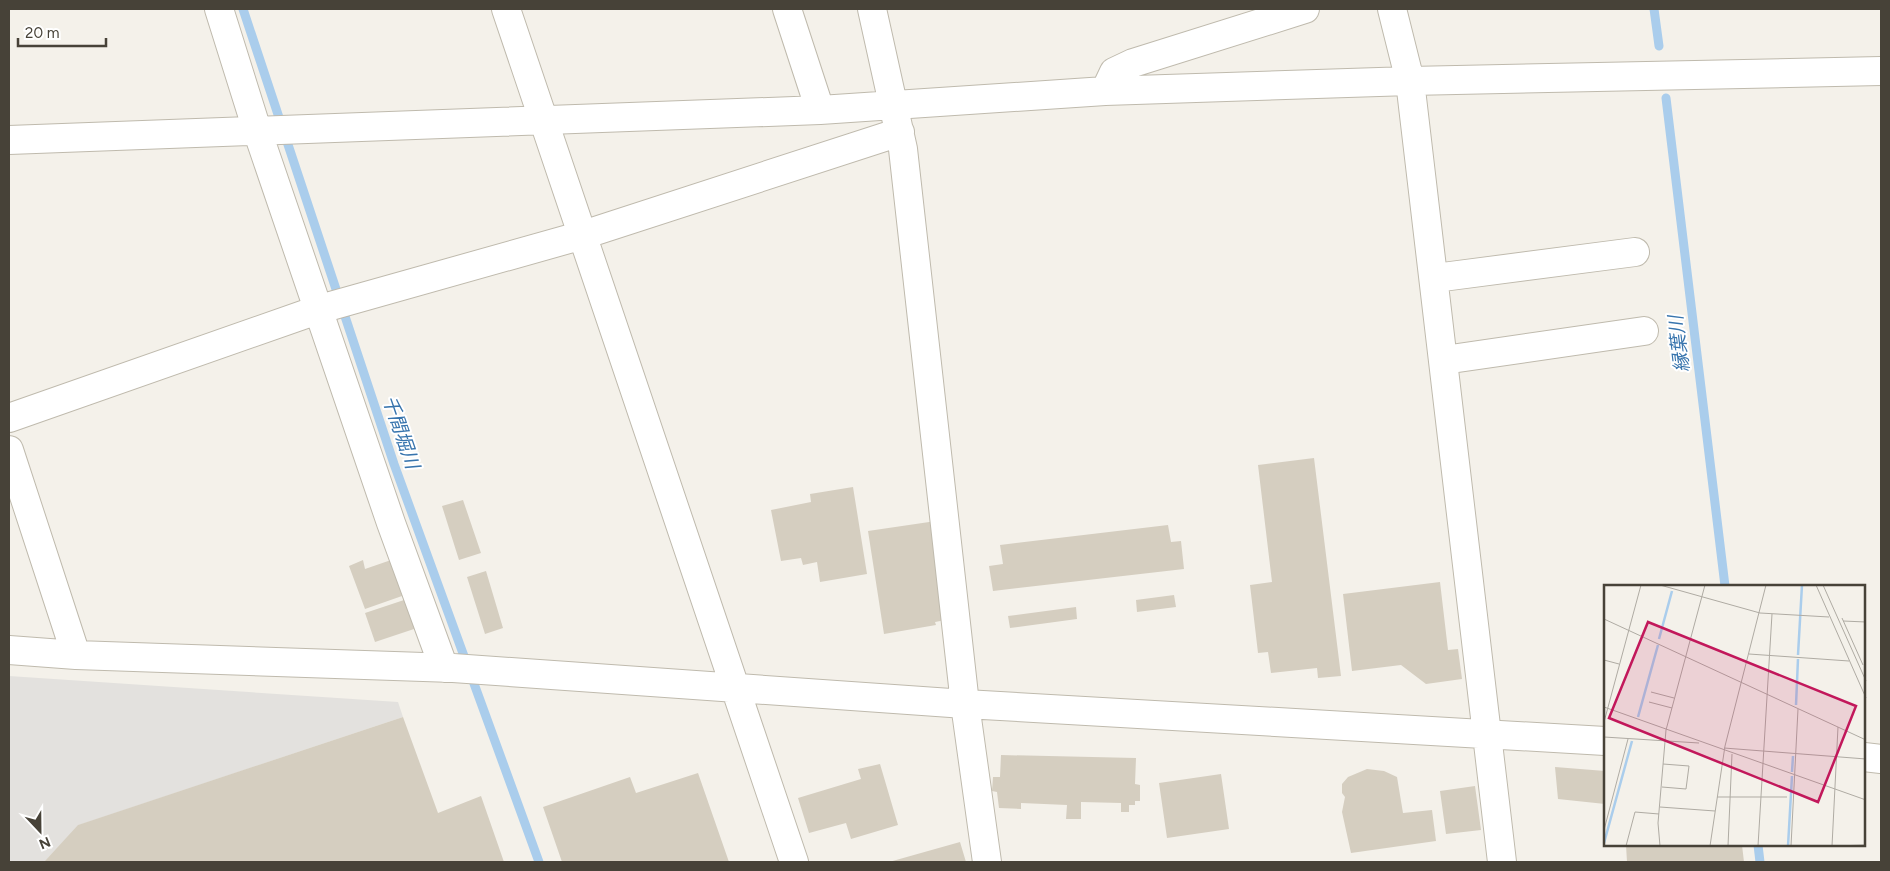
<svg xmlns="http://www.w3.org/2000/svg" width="1890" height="871" viewBox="0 0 1890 871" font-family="Figtree,'Noto Sans JP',sans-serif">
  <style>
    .parking { fill: #e3e1de }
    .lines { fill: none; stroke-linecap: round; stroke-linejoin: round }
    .stream { stroke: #aacdec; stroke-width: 9 }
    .building { fill: #d5cec0 }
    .minor-casing { stroke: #bfbaad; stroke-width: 30 }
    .minor { stroke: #fff; stroke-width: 28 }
    .labels { text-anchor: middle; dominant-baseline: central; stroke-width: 4; stroke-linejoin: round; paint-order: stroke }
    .water-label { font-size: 19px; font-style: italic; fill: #3774ad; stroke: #fff }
    .inset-river { fill: none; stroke: #aacdec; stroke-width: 2.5 }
    .inset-road { fill: none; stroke: #afaba3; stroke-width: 1 }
    .view { fill: #c2185b; fill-opacity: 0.15; stroke: #c2185b; stroke-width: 2.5 }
    .inset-edge { fill: none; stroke: #474238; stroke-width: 2.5 }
  </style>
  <rect width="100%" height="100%" fill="#f4f1ea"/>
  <path class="parking" d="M9,676L398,702L403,717L79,825L44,862H9Z"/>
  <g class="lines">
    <path class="stream" d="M243,9L394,464L539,862
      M1654,9L1659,46
      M1666,98L1725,586
      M1758,845L1760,862"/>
  </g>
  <path class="building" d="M1314,458L1341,676L1318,678L1317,668L1271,673L1268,652L1258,653L1250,585L1272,582L1258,465Z
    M853,487L867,574L820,582L817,562L803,565L801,558L781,561L771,510L811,502L810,494Z
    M463,500L481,553L459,560L442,506Z
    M936,521L951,619L935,622L936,625L884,634L868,531Z
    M1168,525L1171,542L1181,541L1184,569L993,591L989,566L1003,564L1000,545Z
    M394,559L402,596L365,609L349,566L363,560L365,569Z
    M486,571L503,628L485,634L467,577Z
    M1440,582L1448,650L1458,649L1462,679L1426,684L1401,665L1352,671L1343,594Z
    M1174,595L1176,607L1137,612L1136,600Z
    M407,599L417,628L375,642L365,613Z
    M1076,607L1077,619L1010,628L1008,616Z
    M403,717L438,813L481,796L504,862H44L78,825Z
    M1001,755L1136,758L1135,784L1140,785V801H1135V805H1129V812H1121V803L1081,802V819H1066L1067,805L1021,803V809L999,808L997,792L992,791L993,777H1000Z
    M880,764L898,825L851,839L846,823L809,833L798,798L861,779L858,769Z
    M1555,767L1605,771V804L1558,799Z
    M1367,769L1384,771L1397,777L1403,813L1432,810L1436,841L1351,853L1342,812L1345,797L1342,793V784L1348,777Z
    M698,773L729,862H562L543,807L630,777L636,793Z
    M1221,774L1229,829L1167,838L1159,783Z
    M1475,786L1481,830L1446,834L1440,791Z
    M960,842L966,862H889Z
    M1626,845H1742L1744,862H1627Z"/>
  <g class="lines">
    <g class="minor-casing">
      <path id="minor" d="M219,9L257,130L391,523L444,668
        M506,9L794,862
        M787,9L820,110
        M872,9L903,149L965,704L987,862
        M1392,9L1410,81L1502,862
        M1105,91L1114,72L1133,63L1305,9
        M9,140L820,110L1105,91L1410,81L1881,71
        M1435,278L1635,252
        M1444,360L1644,331
        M9,418L320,309L583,235L900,132
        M9,450L76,655
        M9,650L76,655L453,668L965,704L1605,741
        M1864,757L1881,759"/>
    </g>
    <use href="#minor" class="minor"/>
  </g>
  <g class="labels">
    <g class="water-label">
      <text transform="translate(1679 344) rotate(-97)">縁葉川</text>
      <text transform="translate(401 432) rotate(71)">千間堀川</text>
    </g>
  </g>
  <g transform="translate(1604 585)">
    <rect width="261" height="261" fill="#f4f1ea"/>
    <path class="inset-river" d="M55,54L68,6M194,70L198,0M192,120L194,74M34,132L54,60M188,187L189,171M0,258L28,156M184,261L188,191"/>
    <path class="inset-road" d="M56,0L156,28L225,32M212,0L262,113M219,0L262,96M238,33L259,80M0,34L262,155M239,36L262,37M145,69L245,76M0,75L15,79M47,107L70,113M45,117L68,123M0,122L262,215M0,137L37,0M0,152L95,158M120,163L262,174M58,202L82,204L85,181L59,179M113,212H183M56,222L111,226M0,245L24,154M22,261L31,227L55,229M56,261L54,238L62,145L101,0M106,261L121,161L162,0M124,261L128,169M154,261L168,29M187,261L194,124M228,261L234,142M231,261L262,260"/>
    <path class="view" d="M44,37L252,121L214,217L5,133Z"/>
    <rect width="261" height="261" class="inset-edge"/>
  </g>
  <rect width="1890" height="871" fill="none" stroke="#474238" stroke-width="20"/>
  <g transform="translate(40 831) rotate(158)" stroke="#ffffff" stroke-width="4" paint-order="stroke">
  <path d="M0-4L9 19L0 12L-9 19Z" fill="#474238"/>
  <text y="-8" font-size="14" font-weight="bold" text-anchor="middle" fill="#474238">N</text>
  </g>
  <path d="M18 38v8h88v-8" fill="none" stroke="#474238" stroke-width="2.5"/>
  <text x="25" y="38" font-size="15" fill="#474238" stroke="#ffffff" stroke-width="4" paint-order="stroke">20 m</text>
</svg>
